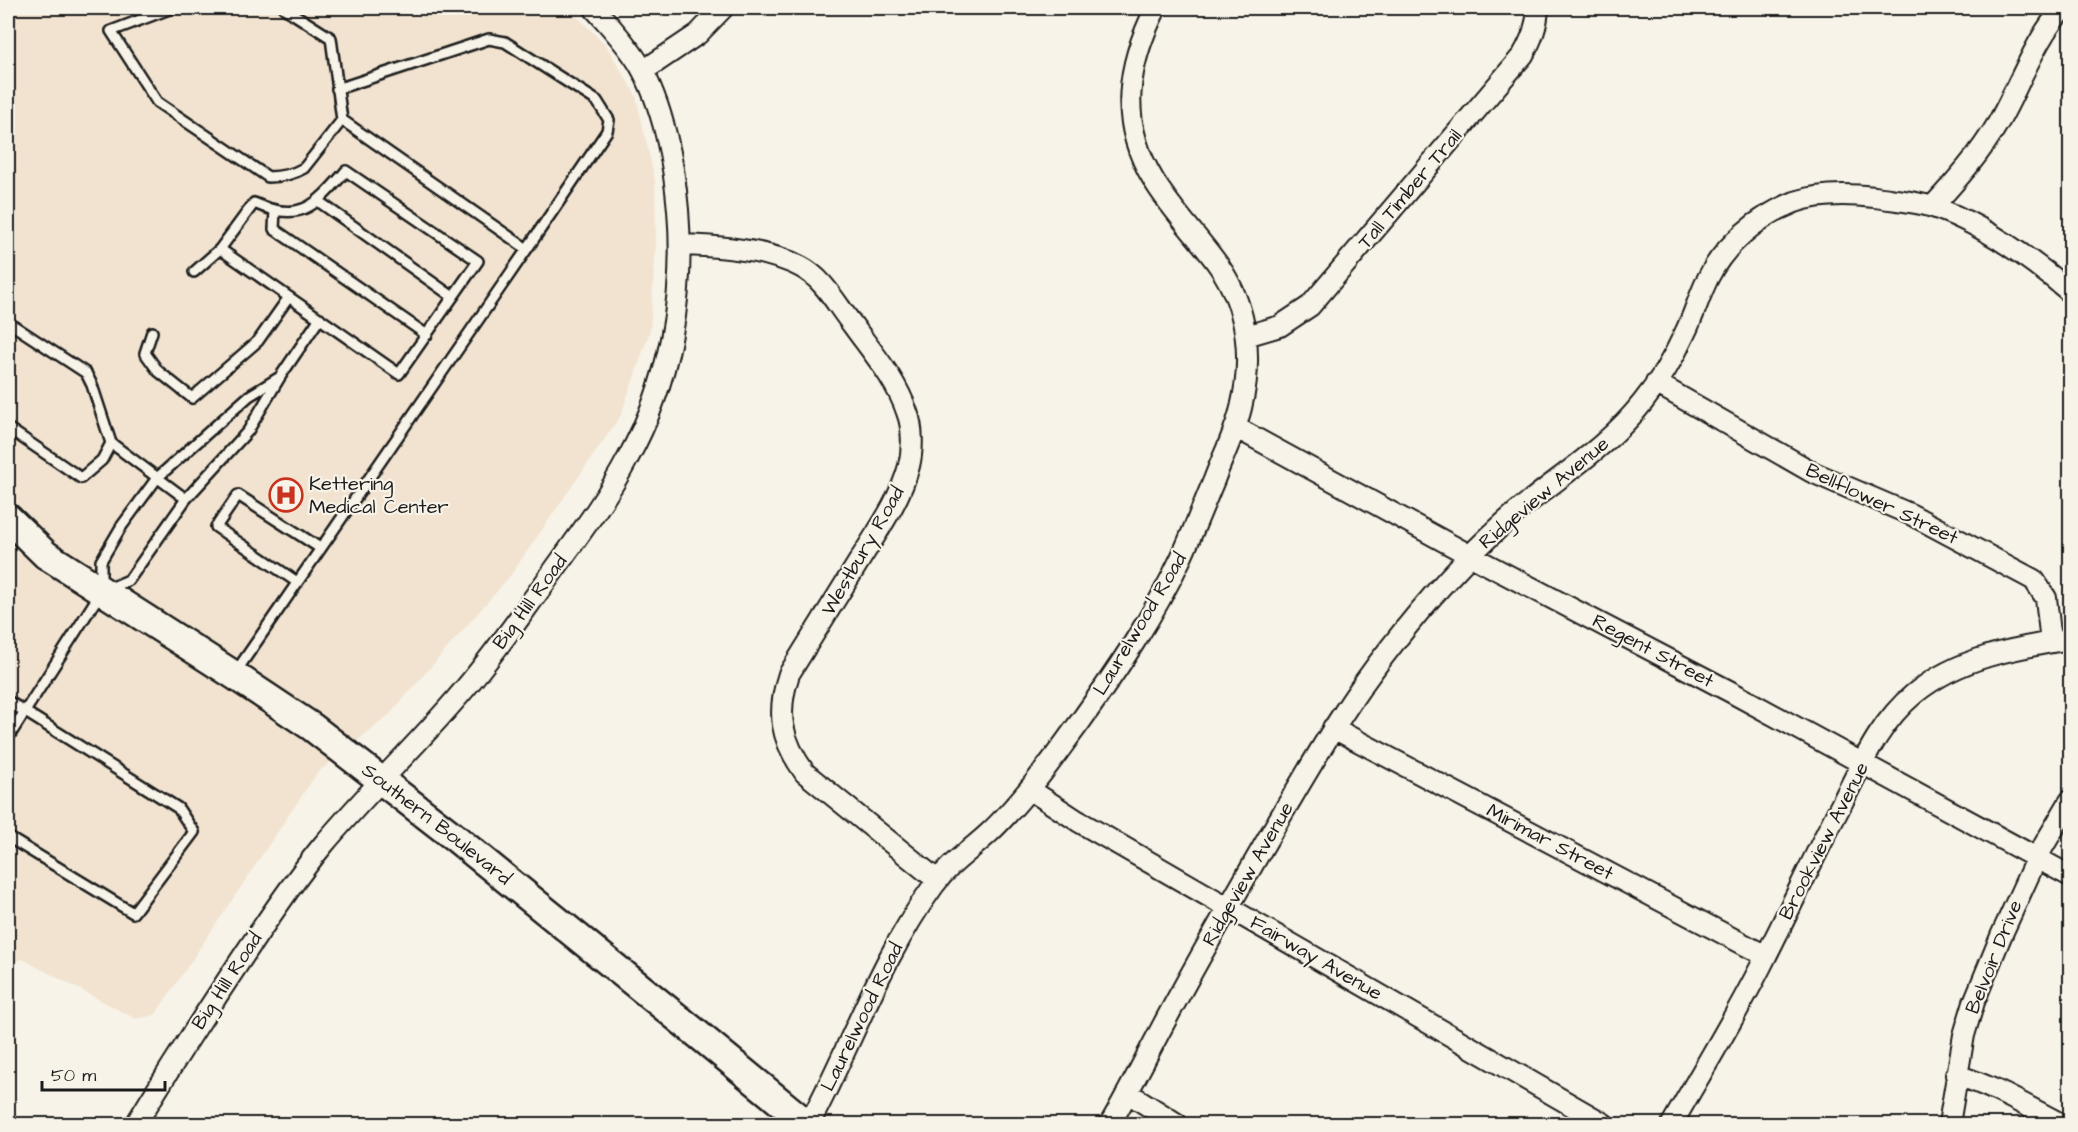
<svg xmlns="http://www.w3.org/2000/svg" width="2078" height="1132" viewBox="0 0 2078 1132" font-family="'Architects Daughter',sans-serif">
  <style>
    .built { fill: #f1e3cf }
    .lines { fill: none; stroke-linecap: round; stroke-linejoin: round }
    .lane-casing { stroke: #1c1c1c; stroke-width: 14 }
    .street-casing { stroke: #1c1c1c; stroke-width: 24 }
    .secondary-casing { stroke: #1c1c1c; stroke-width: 32 }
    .lane { stroke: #f7f3e8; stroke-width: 9 }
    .street { stroke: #f7f3e8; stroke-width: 20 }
    .secondary { stroke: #f7f3e8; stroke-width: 27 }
    .labels { text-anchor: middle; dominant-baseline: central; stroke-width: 4.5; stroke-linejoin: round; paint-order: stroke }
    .street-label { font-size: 20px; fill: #1c1c1c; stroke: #f7f3e8 }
    .poi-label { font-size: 20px; fill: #1c1c1c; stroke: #f7f3e8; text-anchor: start }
  </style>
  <rect width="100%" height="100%" fill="#f7f3e8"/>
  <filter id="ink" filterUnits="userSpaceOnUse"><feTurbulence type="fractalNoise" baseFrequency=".0167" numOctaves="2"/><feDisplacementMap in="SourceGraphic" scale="12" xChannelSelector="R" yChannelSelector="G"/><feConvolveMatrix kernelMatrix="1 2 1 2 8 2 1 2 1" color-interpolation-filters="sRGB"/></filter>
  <g filter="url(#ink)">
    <path class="built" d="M8,8H568L606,45L636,96L655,181L656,243L650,331L621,415L510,576L389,715L317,773L155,1015L136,1019L22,959L8,963Z"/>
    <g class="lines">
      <g class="lane-casing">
        <path id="lane" d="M172,8L111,31L157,102L268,177C281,177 292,175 304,168L342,120L527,249L235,673
          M284,8L331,38L342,120
          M337,89L489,39L505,42L597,101L609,120L607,131L527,249
          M346,171L478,261L399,374L220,249L254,203C301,224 316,205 346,171Z
          M318,201L453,297
          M275,210L274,229L427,335
          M194,272L220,249
          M8,322L86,373L92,385L111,443L186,499
          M152,332L145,353L158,371L192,398L258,341L289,297
          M8,428L81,478L102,460L111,443
          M297,582L216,527L238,495L320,548
          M108,589L129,580L186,499L248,431L280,377L320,318
          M8,701L178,808L194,832L133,913L8,837
          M8,738L101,592V561L121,527L157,478L249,396L280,377"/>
      </g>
      <g class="street-casing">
        <path id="street" d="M643,71L698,34L723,8
          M1932,207C1956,181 1980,154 1998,123C2018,89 2037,34 2064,8
          M681,245C717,246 770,250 801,267C824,279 836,304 852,324C872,352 896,379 907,412C913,427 913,450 909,466C900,500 879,529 861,558C837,597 813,635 789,674C776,713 781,740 805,773L937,880
          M1246,336L1280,326L1310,306L1523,55C1532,39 1537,26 1538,8
          M1656,383L1812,472L1912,515L2034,580L2046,598L2051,642
          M1235,427L1471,556L1731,692L2070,876
          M1333,728L1766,956
          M1029,789L1078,821L1604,1124
          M1956,1075C1993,1086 2026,1106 2061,1124
          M1128,1093L1177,1124
          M136,1124C171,1066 208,1009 246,952C270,916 295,879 323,845C365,795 413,749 456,699C488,663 516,622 544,584C573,543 605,502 628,458C670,382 685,295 678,210C674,163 663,105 639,64C627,44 609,25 594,8
          M809,1124C852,1044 880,959 934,885C950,863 971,850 990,832C1003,820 1014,807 1025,794C1045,771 1062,746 1080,722C1117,670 1154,616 1181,558C1193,532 1203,506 1214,480C1223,456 1235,433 1241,408C1253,359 1248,308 1219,266C1198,236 1171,210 1153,179C1118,121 1127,65 1156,8
          M1110,1124C1131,1088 1149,1051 1169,1014C1204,949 1241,885 1278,821C1313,762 1347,702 1390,648C1424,604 1463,560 1504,523C1550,481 1604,452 1643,402C1660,381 1674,357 1685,333C1694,315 1699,296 1708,278C1725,244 1759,216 1795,202C1820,193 1849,194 1875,197C1894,200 1914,201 1933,207C1983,224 2030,258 2070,292
          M1672,1124C1703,1069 1737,1015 1765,958C1791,907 1815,854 1842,803C1862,764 1879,723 1914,694C1959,657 2015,648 2070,639
          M1949,1124L1964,1035L1974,1002L2001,936L2037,857L2070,801"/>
      </g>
      <g class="secondary-casing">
        <g id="secondary">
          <path id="s1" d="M8,518L46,555L234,675L312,727L453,836L700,1036L807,1124"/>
        </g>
      </g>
      <use href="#lane" class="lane"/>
      <use href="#street" class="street"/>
      <use href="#secondary" class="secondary"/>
    </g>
  </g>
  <defs>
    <g id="hospital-ring" transform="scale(1.725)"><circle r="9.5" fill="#f7f3e8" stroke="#c8321e" stroke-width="1.5"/><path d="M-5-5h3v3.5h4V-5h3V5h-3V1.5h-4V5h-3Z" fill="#c8321e"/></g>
  </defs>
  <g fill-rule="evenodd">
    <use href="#hospital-ring" x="286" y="495"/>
  </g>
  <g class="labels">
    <g class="street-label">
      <text transform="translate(1410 189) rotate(-50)">Tall Timber Trail</text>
      <text transform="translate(1544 493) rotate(-40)">Ridgeview Avenue</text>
      <text transform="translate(1882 504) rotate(25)">Bellflower Street</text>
      <text transform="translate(863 551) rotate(-60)">Westbury Road</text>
      <text transform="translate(530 602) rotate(-54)">Big Hill Road</text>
      <text transform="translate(1140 624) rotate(-59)">Laurelwood Road</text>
      <text transform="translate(1653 651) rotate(28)">Regent Street</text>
      <text stroke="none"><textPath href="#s1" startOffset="528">Southern Boulevard</textPath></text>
      <text transform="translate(1824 841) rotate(-63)">Brookview Avenue</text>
      <text transform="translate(1550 842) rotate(28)">Mirimar Street</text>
      <text transform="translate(1248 874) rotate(-60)">Ridgeview Avenue</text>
      <text transform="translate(1994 957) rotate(-68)">Belvoir Drive</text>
      <text transform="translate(1316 958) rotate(30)">Fairway Avenue</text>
      <text transform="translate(227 981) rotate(-57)">Big Hill Road</text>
      <text transform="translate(862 1017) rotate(-64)">Laurelwood Road</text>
    </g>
    <g class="poi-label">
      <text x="309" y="484">Kettering<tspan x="309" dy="23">Medical Center</tspan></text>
    </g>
  </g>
  <rect width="2078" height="1132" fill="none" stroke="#f7f3e8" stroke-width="30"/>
  <rect x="15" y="15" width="2048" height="1102" fill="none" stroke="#1c1c1c" stroke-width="2" filter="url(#ink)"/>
  <path d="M42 1081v9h123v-9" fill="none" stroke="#1c1c1c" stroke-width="3"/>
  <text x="51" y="1081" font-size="18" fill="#1c1c1c" stroke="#f7f3e8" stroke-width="4.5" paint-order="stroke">50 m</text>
</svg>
